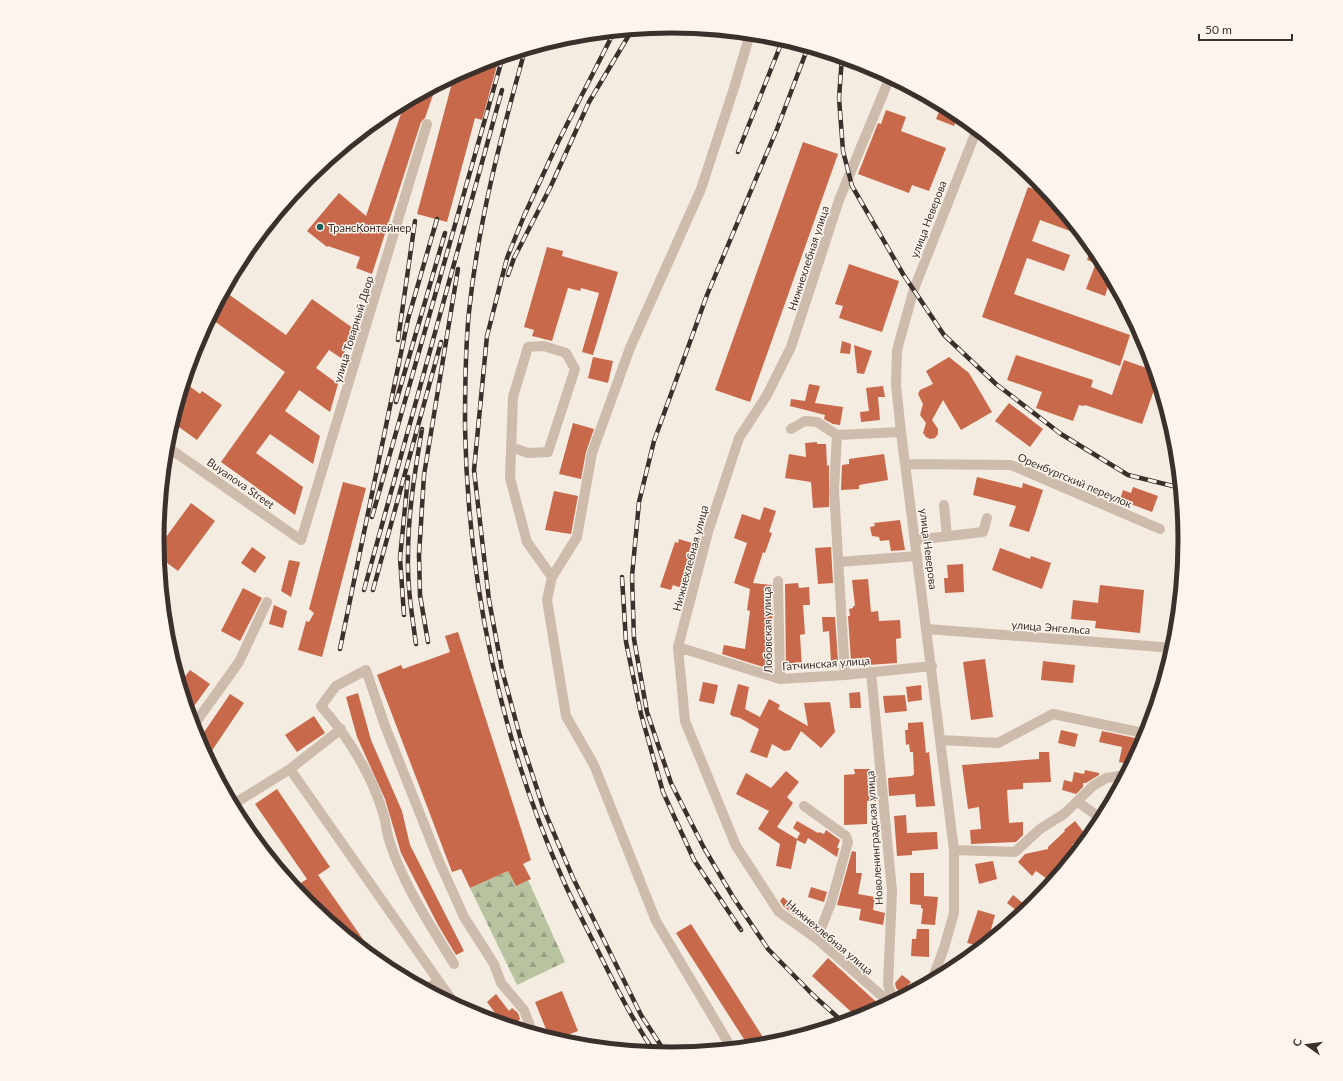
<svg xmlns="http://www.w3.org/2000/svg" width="1343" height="1081" viewBox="0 0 1343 1081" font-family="Lato,sans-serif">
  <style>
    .forest { fill: url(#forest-firs) }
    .building { fill: #c8694b }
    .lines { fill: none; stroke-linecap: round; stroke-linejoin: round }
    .minor { stroke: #cdbbac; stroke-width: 10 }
    .rail-casing { stroke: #3b302b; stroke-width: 4.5 }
    .rail { stroke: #fbf5ee; stroke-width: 3; stroke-dasharray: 9; stroke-linecap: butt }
    .poi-dot { fill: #1f5a5e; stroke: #fbf5ee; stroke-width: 1.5 }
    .labels { text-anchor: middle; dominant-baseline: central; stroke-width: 3; stroke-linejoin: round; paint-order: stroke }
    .street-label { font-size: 11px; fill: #3b302b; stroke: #fbf5ee }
    .poi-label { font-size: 11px; fill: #3b302b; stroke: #fbf5ee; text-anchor: start }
    .rim { fill: none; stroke: #3b302b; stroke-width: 5 }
  </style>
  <defs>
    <pattern id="forest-firs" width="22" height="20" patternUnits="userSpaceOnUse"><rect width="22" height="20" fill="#b8c4a0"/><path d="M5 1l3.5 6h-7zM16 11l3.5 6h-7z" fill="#97a083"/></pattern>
  </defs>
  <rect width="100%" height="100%" fill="#f4ebe1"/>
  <path class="forest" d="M508,871L516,886L528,880L565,962L517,985L470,888Z"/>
  <path class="building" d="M499,58L482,120L475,118L447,222L417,214L452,83L445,81L475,65Z
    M436,86L425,118L421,122L372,274L356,268L360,257L328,246L327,247L307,231L339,193L366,216L405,102Z
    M942,105L959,114L954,126L936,119Z
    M886,110L906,117L901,131L946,148L929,191L912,185L909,193L858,174L878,123L881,124Z
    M803,142L838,154L750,402L715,390Z
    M1028,187L1050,195L1084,236L1040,220L1032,241L1070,255L1064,271L1027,258L1014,294L1130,335L1120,366L982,317Z
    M1092,246L1099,255L1111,277L1105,296L1086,289L1096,263L1087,260Z
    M547,247L563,251L562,256L618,272L593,355L582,352L599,293L581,288L580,291L568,288L552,341L532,336L534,330L524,327Z
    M849,264L899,281L882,332L839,318L843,306L835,304Z
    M224,291L286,335L312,299L357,331L341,358L329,350L316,368L338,384L330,412L299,390L285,411L320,436L313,464L270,434L256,453L303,487L295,515L221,462L285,372L210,318Z
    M842,341L851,344L850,354L840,353Z
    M854,345L872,351L864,374L857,373Z
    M1016,355L1093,380L1091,387L1112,395L1124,360L1155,371L1158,379L1142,424L1085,405L1084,406L1079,405L1073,421L1036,408L1042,392L1007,380Z
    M593,357L613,361L608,383L588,378Z
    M949,357L969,373L992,412L961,430L943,400L932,420L938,429V434L935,438L930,439L926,437L923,433L926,423L920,415L923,404L918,394L920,390L933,384L926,371Z
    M184,382L200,394L202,391L222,405L197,440L172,422Z
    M809,384L820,386L815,403L843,407L840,425L833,424L824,419L825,415L790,406L791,399L805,401Z
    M883,386L885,397H878L880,420L861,422L860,412L869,411L866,388Z
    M1009,403L1043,429L1030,447L995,421Z
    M573,423L594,429L586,452L581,479L559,474Z
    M817,442V444H826L827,466L829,465V507L813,508L811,482L785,478L789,454L806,457L805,443Z
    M884,454L888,480L859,485V489L841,490L842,465L849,464V459Z
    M977,477L1022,488L1023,483L1043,490L1029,532L1009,526L1016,506L973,495Z
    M343,482L366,488L322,657L298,650L306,621L309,622L314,613L309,609Z
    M1133,487L1158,496L1152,512L1120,500L1123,490L1131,493Z
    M554,491L578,496L571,534L545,530Z
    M191,503L215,521L178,571L159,557L158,548Z
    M764,507L776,511L769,532L772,533L765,553L763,552L753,583L772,585L773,670L722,654L724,645L745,649L750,611L747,610L750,589L734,583L747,543L734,538L742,514L760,520Z
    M900,520L905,550L891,551L889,540L880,541L879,537L872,536L870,527L875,526L874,523Z
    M679,539L695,544L694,548L697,549L684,589L673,585L671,590L660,587L675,542L678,543Z
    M252,547L266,557L255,573L241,563Z
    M831,547L833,583L818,584L815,548Z
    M1000,548L1030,559L1031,556L1051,563L1042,589L992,570Z
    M289,560L300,562L291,597L281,591Z
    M963,564L964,592L945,593L944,578H948L947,565Z
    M868,579L871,612L878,611L879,621L900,620L901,638L896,639L897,663L853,666V661H851L848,616H850L849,609L853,608V606H855L852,580Z
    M798,583L799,588L809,587L810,605H803L805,634L800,635L802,668L786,669L785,584Z
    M1100,585L1144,590L1140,633L1095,628L1096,621L1071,619L1073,600L1098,603Z
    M243,588L262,598L240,641L221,631Z
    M274,605L287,611L283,628L269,624Z
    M822,617H835L838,661L831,662L829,631L823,632Z
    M458,632L531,860L523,864L531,879L516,886L508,871L470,888L461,869L452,872L377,675L401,665L403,669L450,652L445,636Z
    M985,659L993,717L971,720L963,662Z
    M1043,661L1075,665L1073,683L1041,680Z
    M190,670L210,684L189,713L183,694L187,689L180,683Z
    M703,682L718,685L714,704L699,701Z
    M738,684L749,687L745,709L760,717L769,699L780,705L778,709L808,726L804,703L830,702L835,732L821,748L801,731L790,750L784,751L772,744L767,758L750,752L759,729L740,718L732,716L730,714Z
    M921,685L922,700L908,702L906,687Z
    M860,692L861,708H850L849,693Z
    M358,693L371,740L402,811L410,845L464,951L456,955L438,925L401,853L385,799L357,737L346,697Z
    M230,694L244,703L211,752L200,744L198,741Z
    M905,695L907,711L885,713L883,696Z
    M314,716L325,733L297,752L285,735Z
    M923,722L926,753L929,752L935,806L916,807L915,794L889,796L888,778L912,776L914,774L913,752H910L909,744L906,745L905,730H908V723Z
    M1061,730L1078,734L1075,747L1058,743Z
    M1102,731L1140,739L1137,750L1140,751L1132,765L1119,762L1122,747L1099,742Z
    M1039,752H1049L1051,782L1023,783V789L1007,790L1009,823L1023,822V835L1016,842L971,844L970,830L981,829L979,807L968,809L962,765L1039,759Z
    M854,769H870V779H875L876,797V801H867V824L844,825V775L855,774Z
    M1085,770L1099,773V775L1086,783H1083V787L1076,794L1062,790L1064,780L1072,782L1074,772L1084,774Z
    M786,771L799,782L787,797L793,803L777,827L797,839L800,833L793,828L797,821L818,833L819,832L824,834L826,830L840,840L837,848H839L837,857L808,838L805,844L797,840L791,869L776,866L780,844L758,829L769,811L736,794L746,773L771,788Z
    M277,789L330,867L318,875L374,955L371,957L310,906L296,886L307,879L255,804Z
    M906,815L907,833L937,832L938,849L912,851V855L897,856L894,816Z
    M1075,821L1085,834L1072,845L1078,852L1065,865L1067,866L1053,883L1036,871L1032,876L1018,862L1025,854L1048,849V847L1065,831L1064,830Z
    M852,851L856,852V873H862L858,894L875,897L873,910L885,913L883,925L859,920L861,909L837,905Z
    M993,861L997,879L979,884L975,864Z
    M910,873H924V896L938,897L935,925L921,924L923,909L921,908V905L910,904Z
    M811,887L827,892L824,902L808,897Z
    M1013,895L1030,909L1022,915L1007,903Z
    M783,897L800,913L797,917L784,907L780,901Z
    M978,910L995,915L987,944L974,954L976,945L967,943Z
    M691,924L768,1045L749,1047L676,933Z
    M917,929H929V957L911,956L912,939H916Z
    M828,958L883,1008L859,1019L812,976Z
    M902,975L911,982L901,993L896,988L895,983Z
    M562,991L578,1031L554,1040L550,1039L535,1002Z
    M496,994L509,1011L512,1008L518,1013L520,1019L517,1022L524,1031L504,1025L487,1002Z"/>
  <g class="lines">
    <path class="minor" d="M890,77L839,200L791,347L767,395L739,438L708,532L678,647L685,721L736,846L779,912L817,939L891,1004
      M791,429L805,421L817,422L837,435L901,432
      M837,435L834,490L845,675
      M166,446L301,540L427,124
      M511,447L528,453L548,452L575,369L566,353L544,346L528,347L513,397L510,478L527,542L552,577
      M906,464L1011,465L1160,529
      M944,505L947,536
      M916,540L983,532L987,518
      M839,562L917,556
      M778,581L780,679
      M927,629L1174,648
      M678,647L780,679L845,675L932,666
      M871,672L892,891L888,985L894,1002
      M193,726L239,662L267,602
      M941,740L998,743L1053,714L1148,734
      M290,769L456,1006
      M1078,802L1103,820
      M232,805L290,769L341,729
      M804,806L846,836L848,842L831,903L817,939
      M954,850L1015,852L1040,829L1064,814L1093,786L1106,778L1127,775
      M454,964C431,926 404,886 390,843C387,834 386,825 384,816C372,775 349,738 321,706L336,686L366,670L385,726L438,859L464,917L494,964L501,983L524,1010L533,1034
      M931,983L944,948L954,913V850L901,432L896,385L897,350L914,289L977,129
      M426,990L438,981
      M732,1049L656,921L594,765L566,716L547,600L552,577L577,537L592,453L630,348L701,189L734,88L750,34"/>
    <g class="rail-casing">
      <path id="rail" d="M614,32L559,140L524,216L507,258L487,336L474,470L489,600L502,670L521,740L544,810L573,878L641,1015L667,1055
        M808,47L777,129L707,295L654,441L639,502L632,576L634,639L647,712L671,783L704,848L733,897L768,949L813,995L844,1023
        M525,50C501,136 478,223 469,312C465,350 465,389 465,427C468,583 500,739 564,882C573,902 584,923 594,943C613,981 631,1018 655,1053
        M817,54L819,50
        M842,57L839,98L843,151L852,186L903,274L944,335L996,384L1061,434L1128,475L1181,488
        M738,152L783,39
        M508,275L514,258L550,188L589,102L632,30
        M398,340L415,221
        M396,402L445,233
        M372,517L503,56
        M622,577L626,642L641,714L663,792L694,860L741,930
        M364,590L502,90
        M373,590L441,342
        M404,615L400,558L408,477
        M428,642L420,595L419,555L424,475L458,269
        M416,644C412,615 407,585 408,556C408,513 415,471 422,429
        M340,649L408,319L437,219"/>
    </g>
    <use href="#rail" class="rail"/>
  </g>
  <circle class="poi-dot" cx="320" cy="227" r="4"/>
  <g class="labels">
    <g class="street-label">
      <text transform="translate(928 219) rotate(-69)">улица Неверова</text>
      <text transform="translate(808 258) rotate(-72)">Нижнехлебная улица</text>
      <text transform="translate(353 329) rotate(-73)">улица Товарный Двор</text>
      <text transform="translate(1075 480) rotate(23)">Оренбургский переулок</text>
      <text transform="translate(241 483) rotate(35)">Buyanova Street</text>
      <text transform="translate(929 549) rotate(83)">улица Неверова</text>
      <text transform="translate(690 558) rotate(-75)">Нижнехлебная улица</text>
      <text transform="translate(1051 627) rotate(4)">улица Энгельса</text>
      <text transform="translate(767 630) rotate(-91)">Лобовская улица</text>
      <text transform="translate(826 663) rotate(-4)">Гатчинская улица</text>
      <text transform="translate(874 838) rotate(-94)">Новоленинградская улица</text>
      <text transform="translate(830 937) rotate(40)">Нижнехлебная улица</text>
    </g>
    <g class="poi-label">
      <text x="328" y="227">ТрансКонтейнер</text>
    </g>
  </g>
  <path d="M0 0H1343V1081H0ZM164 540a507 507 0 1 1 1014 0a507 507 0 1 1-1014 0Z" fill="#fbf5ee" fill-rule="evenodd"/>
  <path class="rim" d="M164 540a507 507 0 1 1 1014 0a507 507 0 1 1-1014 0Z"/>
  <g transform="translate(1307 1045) rotate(284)" stroke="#fbf5ee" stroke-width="3" paint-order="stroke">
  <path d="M0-3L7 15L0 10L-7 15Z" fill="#3b302b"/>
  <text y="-6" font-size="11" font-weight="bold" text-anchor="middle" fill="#3b302b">С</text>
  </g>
  <path d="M1199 34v6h93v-6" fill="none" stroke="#3b302b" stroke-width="2"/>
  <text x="1205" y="34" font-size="12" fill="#3b302b" stroke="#fbf5ee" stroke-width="3" paint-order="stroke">50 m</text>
</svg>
